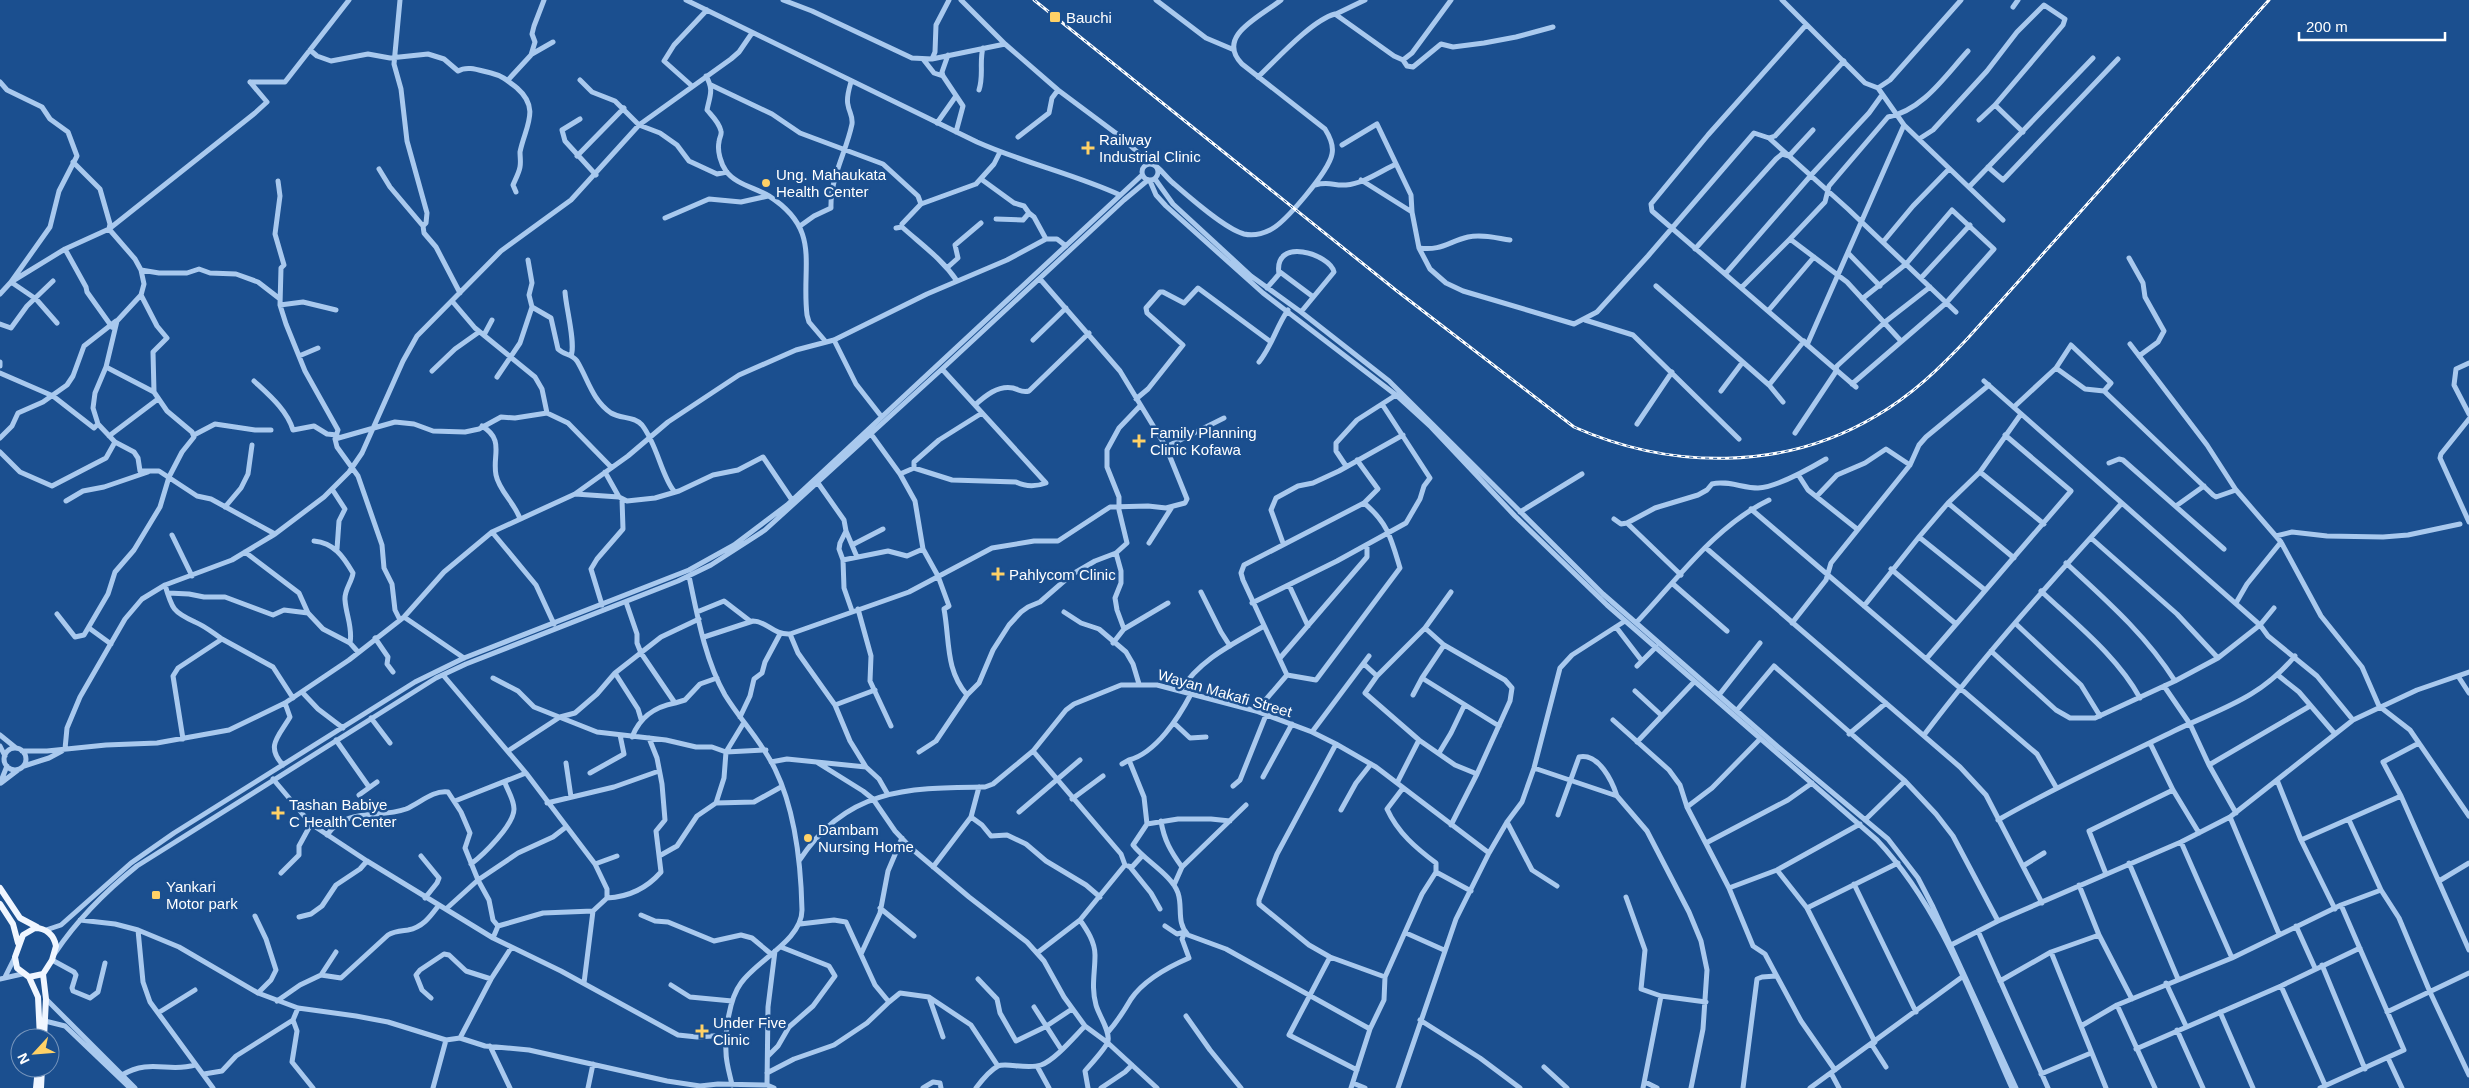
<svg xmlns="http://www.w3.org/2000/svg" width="2469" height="1088" viewBox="0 0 2469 1088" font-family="Arial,sans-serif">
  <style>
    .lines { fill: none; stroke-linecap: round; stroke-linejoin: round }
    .minor { stroke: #a9c9ee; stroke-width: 5 }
    .major { stroke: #f0f6ff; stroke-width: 6 }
    .rail-casing { stroke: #fff; stroke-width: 3 }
    .rail { stroke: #1b4f8f; stroke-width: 1; stroke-dasharray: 4; stroke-linecap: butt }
    .poi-dot { fill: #ffd166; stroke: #1b4f8f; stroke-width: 2 }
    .labels { text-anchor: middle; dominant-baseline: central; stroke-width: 5; stroke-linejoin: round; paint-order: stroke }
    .poi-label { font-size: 15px; fill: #fff; stroke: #1b4f8f; text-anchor: start }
    .street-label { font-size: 15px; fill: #fff; stroke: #1b4f8f }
  </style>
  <rect width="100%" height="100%" fill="#1b4f8f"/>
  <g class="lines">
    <path class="minor" d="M400,0L394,64L401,89L407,141L427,213L426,223L423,226
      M686,0L977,142C1024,163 1074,174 1120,195
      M783,0L812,11L912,58L932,59L1005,44L1058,90L1117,134L1151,164
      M961,0L1005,44
      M1156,0L1206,38L1232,49
      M1782,0L1865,83L1878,88L1890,80L1961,0
      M2013,7L2018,0
      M1336,14L1365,0
      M1806,25L1708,135L1651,204L1652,211L1856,387
      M310,50L317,56L331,61L368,54L390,58L428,54L444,59L458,71C468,65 481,71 491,73C503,76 508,81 517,88C541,109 525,127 520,152C520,157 521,162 520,167C519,173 515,180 513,185L516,192
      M532,54L553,42
      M923,59L934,73L943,76L963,106L956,132
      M932,59L935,52L936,25L949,0
      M1403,60L1407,66L1413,67L1441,44L1453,47L1484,43L1516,37L1553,27
      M706,76C714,90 710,95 707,110C712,116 719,122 721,131C722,135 719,138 719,142C717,151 721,164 726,171C735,184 756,188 769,196C822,230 801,264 807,315L809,322L826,342
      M943,76L942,72L948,55
      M1258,77C1276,60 1312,20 1335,14L1394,56L1403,60L1412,53L1451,0
      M508,80L531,55L535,42L532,34L534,26L544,0
      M580,80L592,92L615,101L639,125L660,133L677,145L689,161L717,174L727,172
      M0,82L7,90L42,107L50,119L68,132L77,156L59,191L50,227L11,282L36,299L57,323
      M250,82H285L349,0
      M711,85L772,114L800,133L883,164L918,196L921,204
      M692,86L664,61L674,45L707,10
      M1878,88L1904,125L2003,220
      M979,90C984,75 979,62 983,48
      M1995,105L2023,132
      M580,119L562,130L565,141L596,175
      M937,123L956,96
      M1018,137L1049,113L1052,98L1058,90
      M1769,138L1848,209L1956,312
      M1919,139L1933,130L1987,71L2017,32L2044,5L2065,19L2063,25L1995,105L1979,120
      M1342,145L1377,124L1411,195L1412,212L1419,248L1430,269L1446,283L1463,291L1574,324L1597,312L1648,256L1754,133L1769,138L1775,136L1844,61
      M577,156L624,108
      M73,162L100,189L110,224L109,229L135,259L141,270L144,284L141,295L117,321L106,367L95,393L93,408L98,424L115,442L134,452L138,458L140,471H159L197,496L211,499L275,534
      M1142 172a8 8 0 1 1 16 0a8 8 0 1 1-16 0Z
      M1157,167C1163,172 1167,178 1173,183C1189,197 1225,229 1244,234C1253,236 1262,234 1270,230C1285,223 1329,171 1332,154C1334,145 1330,137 1325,129L1242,64C1215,36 1260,17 1281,0
      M1988,167L2003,180L2118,59
      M379,169L390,187L423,226L424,233L436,247L460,293
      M981,179L1014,203L1024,206L1029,213
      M1155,179L1173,204L1251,276L1301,312L1389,381L1603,594L1778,747L1888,839L1918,878L1933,907L2016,1088
      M1361,180L1412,212
      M278,181L280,196L275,234L284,265L281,268L280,305L286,324L305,371L338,430L335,439L337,447L358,476L382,545L384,568L392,584L395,610L400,620
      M1150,181L1156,195L1166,206L1263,293L1396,395L1431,427L1515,516L1607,605L1877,840C1942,909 1974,1003 2012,1088
      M1315,185C1330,181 1333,186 1346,185C1363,184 1381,171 1396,164
      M1969,187L2093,58
      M665,218L709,199L741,202L768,196
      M996,219L1023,220L1029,213L1034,217L1046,239
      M902,224L921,204L976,184L994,164L1000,152
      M800,226L814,216L831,208C830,178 846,153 852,124C853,116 849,112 848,105C846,98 849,89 851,82
      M896,228L902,227C922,245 942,259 957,281
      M1790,239L1825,202L1829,186L1888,117C1923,110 1945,76 1968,51
      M1883,242L1913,206L1949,169
      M1419,248C1441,251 1448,242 1468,237C1482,234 1496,238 1510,240
      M65,249L86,287L87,292L112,327
      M1695,249L1776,159L1782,154L1789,156L1813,130
      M1848,253L1880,286
      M2129,258L2143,283L2145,297L2164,331L2158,342L2139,356
      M948,267L958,258L955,245L981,223
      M141,270L159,273H187L199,269L210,273L236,274L258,282L280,299
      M1280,272L1312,296
      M1726,273L1813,173L1869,113L1882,95
      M1921,278L1970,225
      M1656,286L1769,385L1783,402
      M1742,287L1790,239L1847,282L1901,341
      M1267,288L1279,274C1273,236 1330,254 1334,272L1301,312
      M565,292C566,308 576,344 571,356
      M0,294L11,282L65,249L109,229L255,113L267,102L250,82
      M452,301L475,328L535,377L542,389L547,413L568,423L611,467
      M280,305L303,302L336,310
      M532,307L551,318L558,349C564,355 572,354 577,361C588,379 592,400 611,413C621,419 634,416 642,425C657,444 662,477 674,491
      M1768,311L1814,257
      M1585,320L1633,335L1739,439
      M0,324L11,328L27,306L53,281
      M484,335L492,320
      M834,340L856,384L881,416
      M1033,340L1066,308
      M2130,344L2207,445L2236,490L2281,542L2321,616L2362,667L2379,706L2410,730L2469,816
      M1807,345L1904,125
      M299,356L318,348
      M0,362V366
      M1259,362C1272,346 1276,327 1288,310
      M2469,363L2456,369L2454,385L2469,414
      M106,367L154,392
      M2056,368L2085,389L2104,391L2213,495L2216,497L2236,490
      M432,371L455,349L479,332
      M0,373L53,396L94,428L98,424
      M497,377L520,343L532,307L529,295L532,283L528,260
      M254,381C269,395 287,410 293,430L314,426L327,434L337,435
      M1984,381L2201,573L2260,625L2268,636L2317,676L2353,720
      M1852,384L1946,303L1994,249L1952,210L1906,264L1862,299
      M1769,385L1804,341
      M1721,391L1742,363
      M1136,399L1148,389L1183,345L1147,313L1146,308L1160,292H1163L1184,303L1198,288L1271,342
      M975,405C985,396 998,385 1013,388C1020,390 1022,393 1029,391L1089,333
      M2015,406L2056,368L2071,345L2111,383L2104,391
      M2469,419L2441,454L2440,458L2469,522
      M1637,424L1672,372
      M482,426C505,440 492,455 496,475C499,491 515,503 520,519
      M1795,433L1835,373L1837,366L1885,322L1930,287
      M871,434L900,474L915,501L923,549L938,576L949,606L944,609C950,641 945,669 967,695
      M194,435L215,424L255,430H271
      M109,436L158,399
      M0,438L12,426L18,413L43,402L67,385L73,376L84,346L116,321
      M335,439L395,422L414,424L433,431L465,432L479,429L501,417L515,418L547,413
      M1166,447L1224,418
      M0,452L20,472L52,486L106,458L115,442
      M1357,460L1378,489L1364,503
      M2109,463L2119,459L2123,460L2224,549
      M1346,466L1336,451V443L1357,420L1382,404
      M914,468V462L939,440L982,413
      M605,472L619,497
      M1980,472L2044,524
      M900,474L914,468L952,480L1016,482C1026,487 1035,487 1046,483L942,369
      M1799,476L1808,490L1857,529
      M818,483L844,520L846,531L857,557
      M332,489L345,509L339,521L337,549
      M575,494L619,497L627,501L655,498L679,491L713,475L738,470L763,457L792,500
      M1817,496L1837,475L1865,463L1886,449L1910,465
      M66,501L83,491L104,487L148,472
      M1948,503L2014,558
      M2176,506L2204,486
      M225,507L241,488L248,474L252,445
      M1751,509L2037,754L2056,787
      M1520,512L1582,474
      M1614,519L1621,524L1627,523L1655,508L1698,495L1707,490L1712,484C1726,480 1743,488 1758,488C1778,487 1809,469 1826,459
      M1627,523L1681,575
      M846,531L840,543L839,549L843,560L844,588L852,611
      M492,532L536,585L554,624
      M172,535L192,576
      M2276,536L2292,532L2327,536L2383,537L2408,535L2460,524
      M1919,537L1985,590
      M2091,538L2177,614L2218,658
      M314,541C334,543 343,556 353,573C352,582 344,590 345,600C346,615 353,628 350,643
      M1149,543L1172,507
      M1283,543L1271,510L1276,498L1298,486L1313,483L1339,471L1403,435
      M852,545L883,529
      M1706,548L1960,767L1986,795L2042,903
      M245,552L299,593L308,613L323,629L350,643L358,652
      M1116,553L1121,571V583L1115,598L1117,610L1124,629
      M843,560L888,551L907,556L923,549
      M2066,563C2106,600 2146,635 2175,681
      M1891,569L1956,624
      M689,576C697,614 705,660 725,695C741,721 762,742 775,769C795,810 801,865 802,910C802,940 757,960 741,983C729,999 725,1032 726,1052C726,1063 730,1075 732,1085
      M1673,584L1727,631
      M165,585C172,609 173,612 195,622C205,626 213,633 222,639L178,668L173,676L183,739
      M1289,585L1308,626
      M2041,591C2076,624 2117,656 2140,698
      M1201,592L1221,632L1230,646
      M168,593L189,594L204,597H225L273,615L284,610L308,613
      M626,602L637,634V643L641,653L675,703C654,707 640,717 632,737
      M1252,603L1337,561L1406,523L1420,499L1424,486L1430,478L1382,404L1396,395
      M2236,603L2247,584L2281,542
      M602,605L591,569L597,559L623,529L622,499
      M1864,606L1919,537L1948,503L1980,472L2021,414
      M858,609L871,656L870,681L891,726
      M697,612L724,601L750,621
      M1064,612L1081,623L1099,629L1126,652L1133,664L1139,684
      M57,614L75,637L84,635L108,594L115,572L134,550L160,507L169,477L182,452L194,437L192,432L167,411L154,392L153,352L167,338L157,326L141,295
      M404,617L464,658
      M1636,623C1677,580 1715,526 1769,500
      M1792,623L1826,580L1831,563L1910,465L1919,445L1926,437L1989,385
      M2015,623L2081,685L2100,716
      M1616,627L1642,661
      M89,628L111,644
      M1425,628L1444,645L1505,680L1512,688L1510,701L1477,774L1455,765L1419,740L1365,693L1377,676L1425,628L1451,592
      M790,634L798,653L835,705L850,741L866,767L879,779L887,793
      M704,637L753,621C767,621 773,635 790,634L909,592L992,548L1034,541H1058L1110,507L1148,506L1166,508L1185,503L1187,499L1166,447L1120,371L1040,279
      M375,638L388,657L387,664L393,672
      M222,639L273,667L293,698
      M1113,643L1124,629L1168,603
      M1444,645L1422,678L1499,726
      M1991,651L2056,710L2070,718H2095L2175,681L2218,658L2260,625L2274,608
      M1280,658L1367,557V545
      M1927,658L2071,491L2005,435
      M1364,664L1377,676
      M1637,666L1656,647
      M615,673L638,709L641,719
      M443,675L526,773L595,864L607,889V898L593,911L584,983
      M2279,676L2299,692L2335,734
      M2458,676L2469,693
      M493,678L518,691L534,707L597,732L666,740L696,747H712L726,752L766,750
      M2164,686L2190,724L2209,765L2236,813
      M1180,691C1200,659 1233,644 1264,626
      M1635,691L1661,715
      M302,692L318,709L343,728
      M1191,694C1179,717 1156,753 1129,760L1144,797L1147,824L1133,845C1144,860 1172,875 1178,893C1183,908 1176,922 1188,935L1226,949L1370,1029
      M1413,695L1422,678
      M1719,695L1760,643
      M675,703L685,700L700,684L717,678
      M835,705L875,690
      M1737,710L1774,666L1905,781L1936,814L1953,836L1998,921
      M1256,711L1287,675L1316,680L1400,568C1391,538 1388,523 1364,503L1244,565L1241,573L1243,580L1287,675
      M740,717L750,696L754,679L762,673L765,662L780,634
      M371,718L390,743
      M1613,720L1669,770L1680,785L1687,807L1729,888L1753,946L1765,954L1801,1021L1835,1070
      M1174,723L1190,738L1206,737
      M1312,732L1369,656
      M1849,734L1886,703
      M0,735L16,748
      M1924,735C1986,653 2054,578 2122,503
      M336,740L369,787
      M1637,742L1694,682
      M2150,743L2173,790L2199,833
      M2419,743L2383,762L2401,796L2469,950
      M1336,744L1277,854L1259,900V904L1309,945L1330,957L1385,977
      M0,746L5,756
      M4 759a11 11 0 1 1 22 0a11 11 0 1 1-22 0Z
      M65,749L67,728L80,697L125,619L142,599L165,585L232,560L275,534L324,497L349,472L362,453L403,361L417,336L501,251L571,200L639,125L731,59L739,52L752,33
      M22,751H47L106,745L157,743L229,730L285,703L349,660L404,617L444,572L492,532L575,494L628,456L668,422L739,375L796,350L834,340L927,294L1007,260L1046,239H1057L1066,246
      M508,751L560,717L575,713L597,694L615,673L661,637L699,619
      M1033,751L1121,854L1125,865
      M919,752L936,741L967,695L979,683L993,650L1009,625L1021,612L1028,607L1040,602L1071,575L1095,561L1116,553L1127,543L1119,510V497L1107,467V450L1119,428L1140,406
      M1439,753L1451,733L1464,706
      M771,762L787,759L866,767
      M566,763L571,797
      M818,763L863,791L873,799L895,831L911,848L969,897L1027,942L1044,961L1064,997L1085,1026L1108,1043L1157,1088
      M1122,764L1129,760
      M283,765C265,746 279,736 290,717L285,703
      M2209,765L2310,706
      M24,766L49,758L62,751
      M1534,768L1617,796L1647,831L1689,912L1701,941L1707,970L1703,1029L1691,1088
      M590,773L624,754L620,735
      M1263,777L1292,724
      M273,779L311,824L367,861L493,938L561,971L678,1035L697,1037L728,1035
      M2277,780L2301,840L2335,909
      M1,781L7,766
      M1,783L18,770
      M1397,783L1419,740
      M1233,786L1240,780L1266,715
      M1403,788L1387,809C1398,833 1416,848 1436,863V872
      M359,795L377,782
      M1072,799L1103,776
      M455,801L526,773
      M547,803L614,787L659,771
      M716,803L724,778L726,752L743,724
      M1687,807L1712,788L1760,739
      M1341,810L1356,783L1371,764
      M1019,812L1080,760
      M1558,815L1579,757C1599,753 1612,781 1617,796
      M971,817L982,825L991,836L1007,835L1026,844L1046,861L1086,885L1100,897
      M2230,817L2279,934
      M1865,820L1905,781
      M1998,820C2055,787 2115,760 2174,731C2222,708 2259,699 2295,656
      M2349,820L2381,890L2399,918L2430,992L2469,1075
      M1161,821C1164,840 1171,852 1182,867
      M1507,822L1532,870L1557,886
      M1147,824L1178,819H1211L1230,821
      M1451,825L1477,774
      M327,835C346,807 378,819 406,809C420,803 433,790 448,792L461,812L470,833L465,848L478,880L446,909
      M2301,840L2401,796
      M2181,842L2232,958
      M1706,843L1788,800L1812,783
      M661,855L677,846L697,816L716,803L754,802L781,787
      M421,856L439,878L437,883L425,898
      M799,861C846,788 907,788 985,787L993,784L1033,751L1066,710L1074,704L1121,685H1157L1256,711L1312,732L1336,744L1376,767L1489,853
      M2129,863L2178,979
      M471,864C483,855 514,825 514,809C514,800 508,791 505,783
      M595,864L617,856
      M1128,866L1132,867L1142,856
      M2023,866L2044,853
      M933,867L971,817L979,787
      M1130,867L1151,893L1160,909
      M1777,870L1807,908L1875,1042L1872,1045L1886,1067
      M281,873L299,855V846L311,824
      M2106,874L2089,831L2173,790
      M2439,881L2469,863
      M1854,884L1916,1012
      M1174,885L1182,867L1246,805
      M2079,885L2099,935L2132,999
      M1729,888L1777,870L1860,824
      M1626,897L1645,950L1641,989L1661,996
      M607,898C628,897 647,888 661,872L656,831L665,820L662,784L657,758L649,738
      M880,908L914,936
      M1807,908L1898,863
      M641,915L655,921L668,922L714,941L741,935L752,938L771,954
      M255,916L266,939L276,970L271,980L258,993
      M299,917L311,914L322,906L336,885L360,869L367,861
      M80,920L115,924L138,930L179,947L258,993L298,1008L356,1016L388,1022L446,1040L460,1038L485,1046L529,1050L667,1081L700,1086L718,1084L767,1085L774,1088
      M1080,920C1087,930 1095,942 1095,955C1095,973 1091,987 1096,1005C1099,1016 1110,1030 1108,1041C1107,1047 1090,1065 1085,1071L1088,1088
      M498,926L493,920L489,900L478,880L518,853L553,837L566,827
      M2296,926L2315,968
      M46,930L61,925L131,863L174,833L415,682L464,658L689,570L734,545L787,505L1142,175
      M138,930L143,982L150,1002L213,1088
      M1978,931L2048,1088
      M1406,933L1444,950
      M493,938L498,926L543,913L593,911
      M1951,945L1998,921L2181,842L2230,817L2353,720L2417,690L2469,672
      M2051,952L2106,1088
      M55,953C77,920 106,891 137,866L436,678L466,664L678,581L711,565L765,530L942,369L1124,200L1148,180
      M1037,953L1080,920L1125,865
      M861,954L880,913L888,871L902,838
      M1330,957L1289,1035L1357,1070
      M52,960L74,972L76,975L72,988L73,991L90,998L98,992L105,963
      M2322,965L2365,1069
      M321,975L336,952
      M5,977L14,959
      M0,979L22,974
      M978,979L997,999L1000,1013L1016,1041L1045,1027L1072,1009
      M2000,981L2051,952L2099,935
      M2166,983L2186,1026
      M671,985L690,997L732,1001
      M2281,986L2325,1085
      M431,998L422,990L416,975L420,970L444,954L449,955L466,971L491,979
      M46,999L135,1088
      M277,1001L300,985L321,975L341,978L388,935C394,931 400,931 408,930C423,927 430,917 439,905
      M889,1002L900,993L929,997
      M2117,1005L2155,1088
      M1034,1007L1061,1049
      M298,1008L293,1020L297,1031L292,1062L313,1088
      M2220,1012L2253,1088
      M2387,1012L2469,973
      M158,1013L195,990
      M1186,1016L1210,1050L1241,1088
      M1420,1020L1480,1058L1520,1088
      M45,1021L65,1026L130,1088
      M2081,1026L2117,1005L2232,958L2341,905L2381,890
      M2177,1030L2203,1088
      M1108,1032C1117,1022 1124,1011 1131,999C1144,980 1168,967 1189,958L1182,939L1185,932L1177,934L1165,926
      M943,1037L929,997L971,1025L998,1066
      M460,1038L491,979L511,948
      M490,1046L510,1088
      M2136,1049L2281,986L2360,948
      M768,1056L778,1046L789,1027L813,1006L835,976L829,966L781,947
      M2388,1058L2402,1088
      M1037,1066L1049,1088
      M1544,1067L1567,1088
      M767,1073L794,1059L834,1045L867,1023L889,1002L875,985L846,922L834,920L800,924
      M1831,1073L1839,1088
      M204,1074L222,1071L236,1056L293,1020
      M2041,1074L2091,1053
      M122,1075C150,1058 169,1073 195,1065
      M1645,1082L1657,1088
      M1353,1083L1365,1088
      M767,1085L768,1007L775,951
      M433,1088L446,1040
      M588,1088L593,1064
      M923,1088L933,1082L940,1083L941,1088
      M976,1088C982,1080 989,1071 998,1066C1006,1062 1027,1070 1041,1065C1055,1060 1074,1037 1085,1026
      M1101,1088L1125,1072L1132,1065
      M1351,1088L1370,1029L1384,1000L1385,977L1422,894L1436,872L1471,891
      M1398,1088L1456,919L1489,853L1507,822L1522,802L1534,768L1560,668L1572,655L1625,621
      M1643,1088L1661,996L1706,1002
      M1743,1088L1757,979L1762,977L1776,976
      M1810,1088L1962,977
      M2320,1088L2404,1050L2341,905"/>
    <path class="major" d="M0,888L20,918L37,927
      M0,904L13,924L18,943
      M35,928C46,928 54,935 56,946L52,960L43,974L29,977L17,968L15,957L23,935Z
      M43,974L46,999L44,1038
      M29,977L38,997L40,1038
      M36,1088L38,1068
      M41,1088L42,1068"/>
    <g class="rail-casing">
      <path id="rail" d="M1034,0L1397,291L1574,427C1671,470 1784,471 1876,416C1912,395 1940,368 1968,338L2269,0"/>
    </g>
    <use href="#rail" class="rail"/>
  </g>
  <g class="poi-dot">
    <rect x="1049" y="11" width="12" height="12" rx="2.5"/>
    <path d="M1085.5 140.5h5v5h5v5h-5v5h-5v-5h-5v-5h5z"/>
    <circle cx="766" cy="183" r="5"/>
    <path d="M1136.5 433.5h5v5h5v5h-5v5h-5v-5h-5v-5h5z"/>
    <path d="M995.5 566.5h5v5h5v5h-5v5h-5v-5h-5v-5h5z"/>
    <path d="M275.5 805.5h5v5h5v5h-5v5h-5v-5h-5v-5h5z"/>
    <circle cx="808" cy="838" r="5"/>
    <rect x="151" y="890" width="10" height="10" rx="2.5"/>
    <path d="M699.5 1023.5h5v5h5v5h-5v5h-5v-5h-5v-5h5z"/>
  </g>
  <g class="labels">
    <g class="poi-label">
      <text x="1066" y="17">Bauchi</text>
      <text x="1099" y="139">Railway<tspan x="1099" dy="17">Industrial Clinic</tspan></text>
      <text x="776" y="174">Ung. Mahaukata<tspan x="776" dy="17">Health Center</tspan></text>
      <text x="1150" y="432">Family Planning<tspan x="1150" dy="17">Clinic Kofawa</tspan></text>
      <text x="1009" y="574">Pahlycom Clinic</text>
      <text x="289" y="804">Tashan Babiye<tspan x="289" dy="17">C Health Center</tspan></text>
      <text x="818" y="829">Dambam<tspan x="818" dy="17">Nursing Home</tspan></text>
      <text x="166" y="886">Yankari<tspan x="166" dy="17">Motor park</tspan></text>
      <text x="713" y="1022">Under Five<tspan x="713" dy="17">Clinic</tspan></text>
    </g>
    <g class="street-label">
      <text transform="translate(1225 693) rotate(16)">Wayan Makafi Street</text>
    </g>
  </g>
  <g transform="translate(35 1053) rotate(244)"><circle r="24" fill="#1b4f8f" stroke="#7695bc"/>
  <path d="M0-4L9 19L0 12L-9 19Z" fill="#ffd166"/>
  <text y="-8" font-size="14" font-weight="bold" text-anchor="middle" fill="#ffffff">N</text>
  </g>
  <path d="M2299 32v8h146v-8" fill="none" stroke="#ffffff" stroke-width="2.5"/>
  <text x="2306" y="32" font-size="15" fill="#ffffff" stroke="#1b4f8f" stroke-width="4" paint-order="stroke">200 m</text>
</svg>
